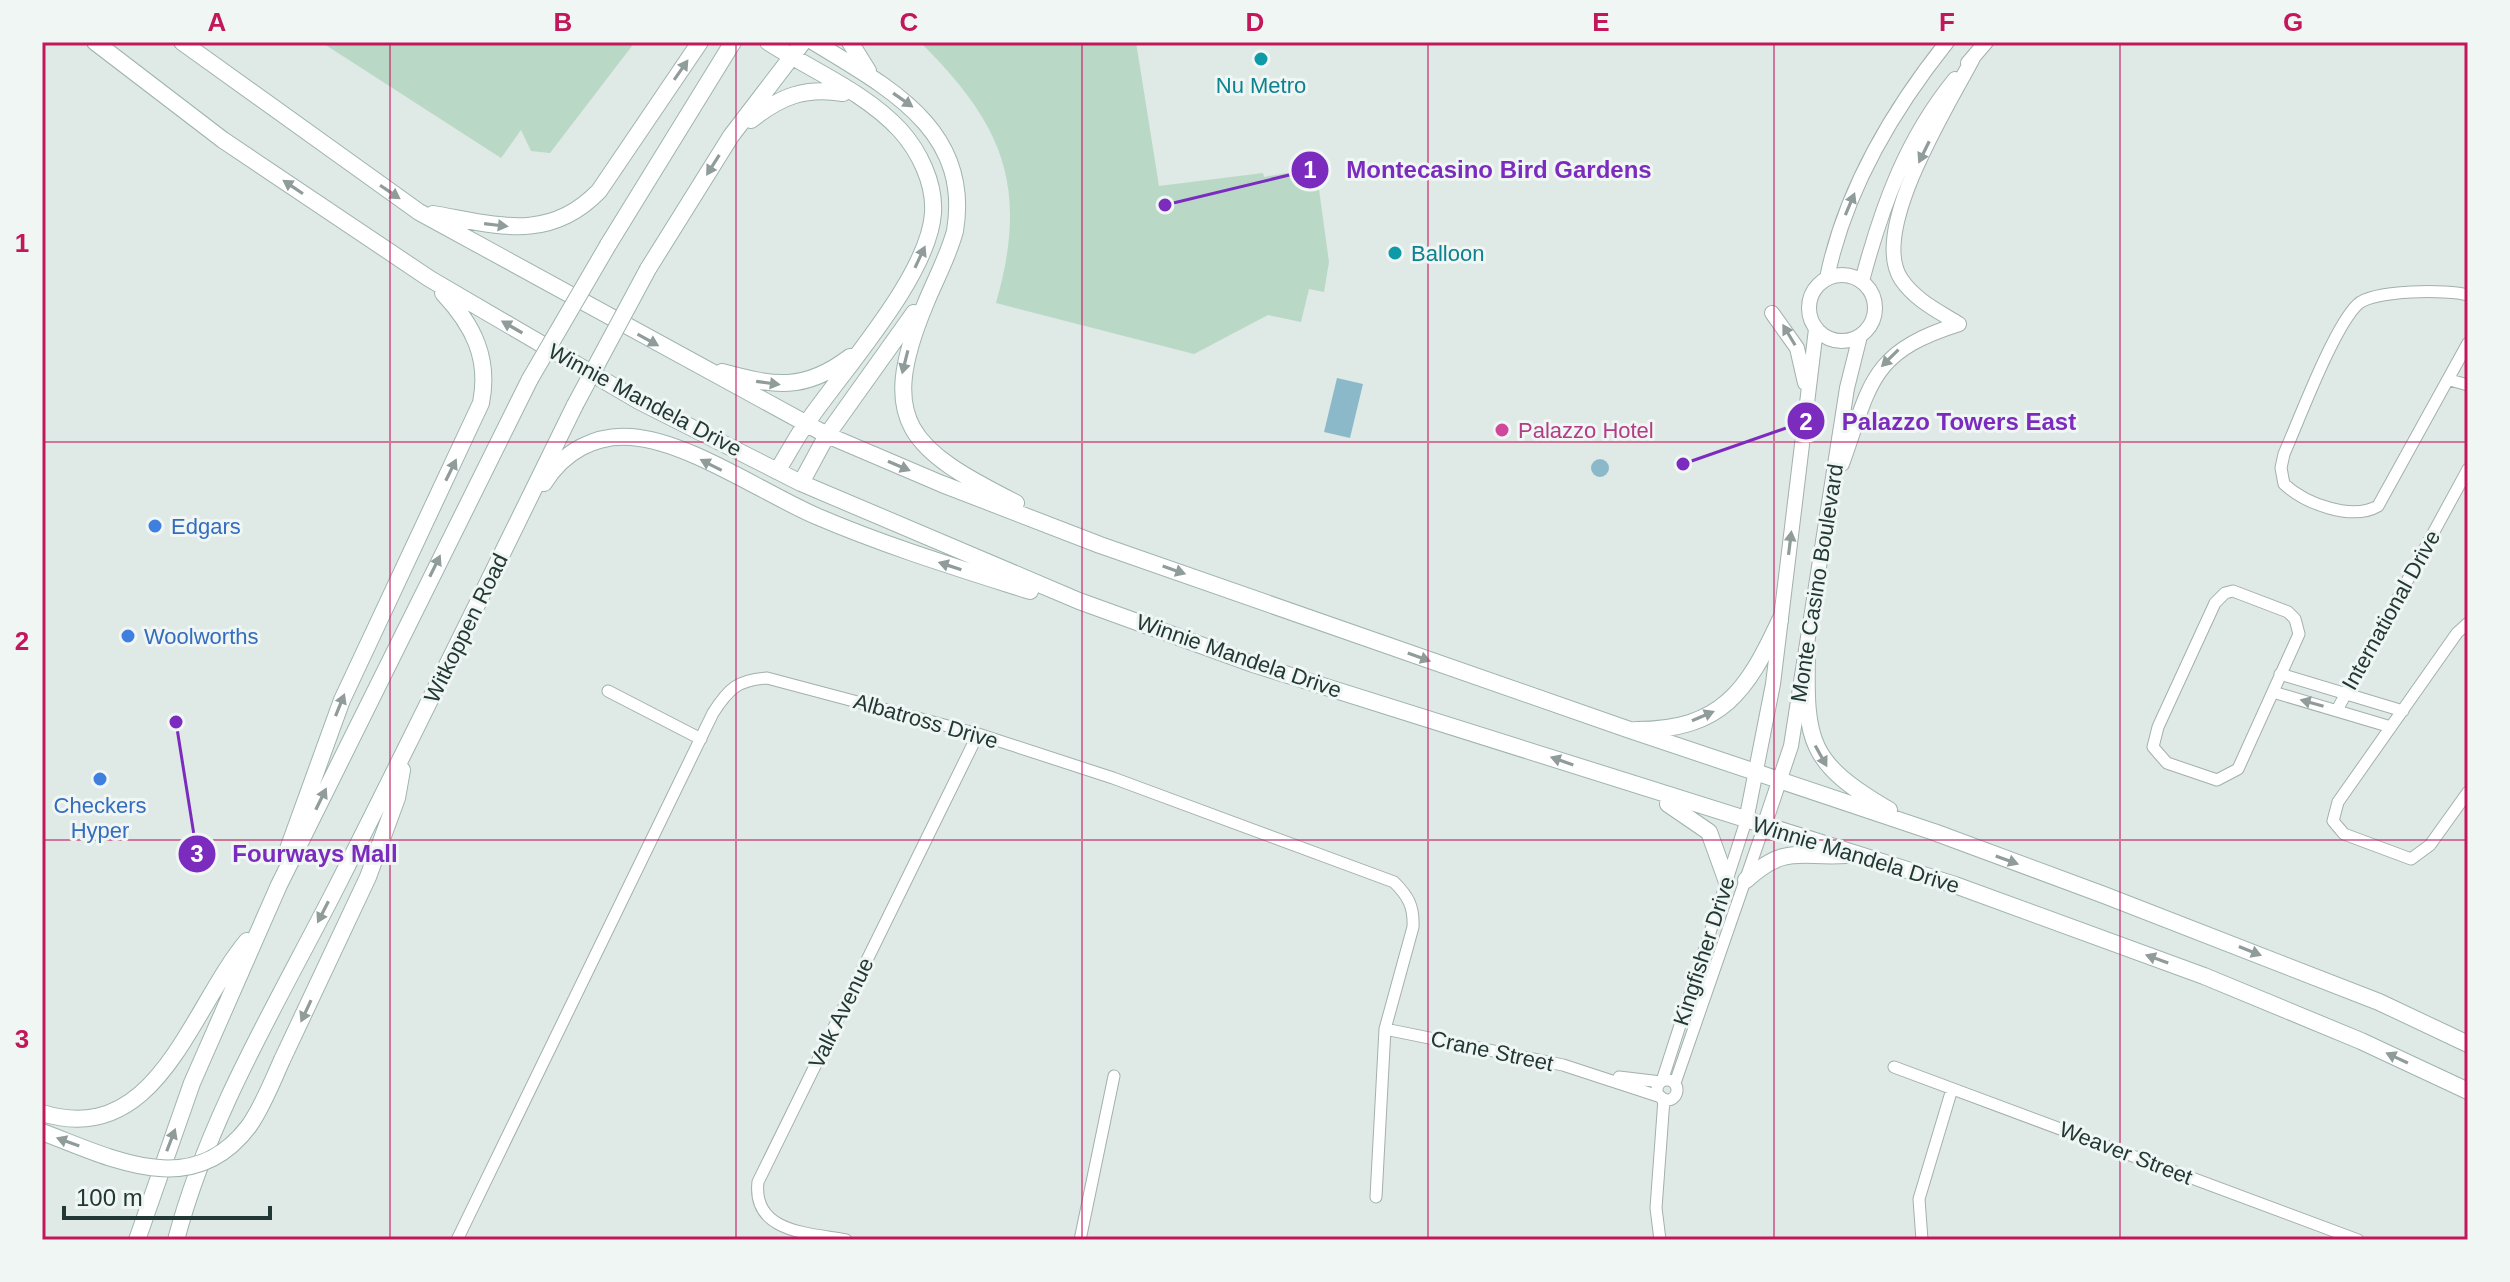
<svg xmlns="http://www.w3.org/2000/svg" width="2510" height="1282" viewBox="0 0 2510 1282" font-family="Arial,sans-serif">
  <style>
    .green { fill: #b9d9c6 }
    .water { fill: #8bb9ca }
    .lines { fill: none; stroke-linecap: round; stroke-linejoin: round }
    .minor-casing { stroke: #a3b0ad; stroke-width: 13 }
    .tertiary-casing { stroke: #a3b0ad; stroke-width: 16 }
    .secondary-casing { stroke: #9fb4af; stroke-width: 18 }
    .minor { stroke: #fff; stroke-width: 11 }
    .tertiary { stroke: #fff; stroke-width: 14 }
    .secondary { stroke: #fff; stroke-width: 16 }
    .secondary-bridge-casing { stroke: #9fb4af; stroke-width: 18; stroke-linecap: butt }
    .secondary-bridge { stroke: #fff; stroke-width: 16 }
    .oneway { fill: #909c9a }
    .grid { fill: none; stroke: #c2185b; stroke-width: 2; stroke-opacity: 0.55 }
    .culture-dot { fill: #0f9aa8; stroke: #eff6f3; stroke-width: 3 }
    .hotel-dot { fill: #d1479c; stroke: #eff6f3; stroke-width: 3 }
    .shop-dot { fill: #3f7fe0; stroke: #eff6f3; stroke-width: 3 }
    .labels { text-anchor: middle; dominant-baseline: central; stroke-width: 6; stroke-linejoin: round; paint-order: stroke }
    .culture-label { font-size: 22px; fill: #0d838f; stroke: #eff6f3 }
    .street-label { font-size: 22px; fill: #223834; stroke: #eff6f3 }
    .hotel-label { font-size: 22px; fill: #b23c85; stroke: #eff6f3; text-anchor: start }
    .shop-label { font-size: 22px; fill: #366cbe; stroke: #eff6f3; text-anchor: start }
    .leader { fill: none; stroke: #7b2cbf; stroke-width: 3 }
    .callout-dot { fill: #7b2cbf; stroke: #eff6f3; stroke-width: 3 }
    .mark-label { font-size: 24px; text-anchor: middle; font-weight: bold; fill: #fff }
    .callout-label { font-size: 24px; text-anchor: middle; font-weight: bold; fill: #7b2cbf; stroke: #eff6f3; stroke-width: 6; stroke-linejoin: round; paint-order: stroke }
    .neatline { fill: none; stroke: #c2185b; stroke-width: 3 }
    .grid-label { font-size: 26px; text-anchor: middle; font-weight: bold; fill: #c2185b }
  </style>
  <rect width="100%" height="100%" fill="#dfe9e6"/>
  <path class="green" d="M321,42H635L550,153L531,151L521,130L501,158Z
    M920,42H1136L1159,186L1263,173L1264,177L1316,168L1329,262L1324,292L1309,289L1301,322L1268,315L1194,354L996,303C1029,187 1004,125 920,42Z"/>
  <path class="water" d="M1337,378L1363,384L1350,438L1324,432Z
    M1591 468a9 9 0 1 1 18 0a9 9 0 1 1-18 0Z"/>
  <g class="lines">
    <g class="minor-casing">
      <path id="minor" d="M2468,295C2448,289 2373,290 2358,304C2334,326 2299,420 2284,454L2281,468L2284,484C2306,504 2352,521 2378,506L2468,343
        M2450,380L2468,385
        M2233,591L2288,612L2295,619L2299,634L2238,769L2217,780L2167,763L2153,747L2158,727L2215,603L2225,593Z
        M2468,623L2457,633L2338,802L2333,821L2344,834L2411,859L2430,845L2468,792
        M2280,674L2403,711
        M608,691L701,739
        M2273,692L2391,727
        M2337,710L2468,469
        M1385,1029L1563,1065L1661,1097
        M1894,1067L2358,1240
        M1619,1077L1661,1082
        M1657 1090a10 10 0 1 1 20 0a10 10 0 1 1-20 0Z
        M1662,1081L1746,821
        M1675,1083L1764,826
        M457,1240L713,713C729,688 738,680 767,678L978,734L1113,778L1394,882C1408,896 1414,906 1413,927L1385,1029L1376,1197
        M846,1240C810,1233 752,1233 758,1182L978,734
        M1080,1240L1114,1076
        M1660,1240L1656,1208L1664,1099
        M1922,1240L1919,1199L1952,1089"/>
    </g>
    <g class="tertiary-casing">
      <path id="tertiary" d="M1968,63L1986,42
        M1809 308a33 33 0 1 1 66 0a33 33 0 1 1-66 0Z
        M1827,278C1845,190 1892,111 1947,42
        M1862,281C1882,206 1906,139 1955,79
        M1772,313L1797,348L1805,383
        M1959,324C1938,311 1915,300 1901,279C1869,230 1948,106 1973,58
        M1842,464C1871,383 1870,352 1959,324
        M1746,821L1773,684L1816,329
        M1764,826L1791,746L1847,388L1860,336"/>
    </g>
    <g class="secondary-casing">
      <path id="secondary" d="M95,42L223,140L430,279L639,401L801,483L1079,601L1253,664L1955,885L2204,976L2361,1041L2468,1091
        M182,42L419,212L827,435L942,484L1100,545L1627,729L1934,832L2104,895L2379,1002L2468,1044
        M768,42C811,70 865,92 900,130C919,151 935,183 933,213C929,276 842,371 806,424C795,439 787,456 777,471
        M814,42C887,87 972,129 955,231C948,257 935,280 925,305C876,423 911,450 1016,503
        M850,42L868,71
        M751,120C781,96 805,87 843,93
        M433,214C496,225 549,243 599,191L700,42
        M608,245L733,42
        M648,269L731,136L803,42
        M722,372C774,386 804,392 850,357
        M544,483C563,452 595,434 631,437C688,441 763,493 816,516C886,546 958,568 1030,591
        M801,483L827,435L914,313
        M1807,653C1805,743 1809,763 1889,810
        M1636,730C1722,730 1747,691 1780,620
        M1668,804L1709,832L1727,882
        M288,849L342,700L481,403C490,358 473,325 443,293
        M1746,880C1786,844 1799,858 1846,855
        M282,1060L368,877L397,798L402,770
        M42,1113C157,1149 190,1009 247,941
        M137,1240L192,1083L279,885L530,379
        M176,1240C209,1115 278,1002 336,888C417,728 496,566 575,405"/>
    </g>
    <use href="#minor" class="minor"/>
    <use href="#tertiary" class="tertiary"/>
    <use href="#secondary" class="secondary"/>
    <g class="secondary-bridge-casing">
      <path id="secondary-bridge" d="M530,379L608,245
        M575,405L648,269
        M42,1132C112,1158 192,1202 249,1126C263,1106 272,1082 282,1060"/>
    </g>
    <use href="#secondary-bridge" class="secondary-bridge"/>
  </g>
  <defs><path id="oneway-solid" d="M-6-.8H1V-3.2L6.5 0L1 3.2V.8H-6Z" transform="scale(2)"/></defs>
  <g class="oneway">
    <use href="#oneway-solid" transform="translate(681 70) rotate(-55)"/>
    <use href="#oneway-solid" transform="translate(903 100) rotate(35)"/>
    <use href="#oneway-solid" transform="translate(1924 152) rotate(116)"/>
    <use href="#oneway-solid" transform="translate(713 165) rotate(122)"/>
    <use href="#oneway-solid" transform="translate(293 187) rotate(-146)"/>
    <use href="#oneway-solid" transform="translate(390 192) rotate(34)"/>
    <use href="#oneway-solid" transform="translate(1850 204) rotate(-67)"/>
    <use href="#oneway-solid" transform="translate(496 225) rotate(7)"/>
    <use href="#oneway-solid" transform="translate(920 257) rotate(-65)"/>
    <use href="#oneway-solid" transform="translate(512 327) rotate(-150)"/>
    <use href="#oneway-solid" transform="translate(1789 335) rotate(-121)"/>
    <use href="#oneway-solid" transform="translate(648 340) rotate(29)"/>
    <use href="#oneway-solid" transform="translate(1890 358) rotate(135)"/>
    <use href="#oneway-solid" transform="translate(905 362) rotate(104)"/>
    <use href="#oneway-solid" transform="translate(768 383) rotate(8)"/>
    <use href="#oneway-solid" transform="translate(711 465) rotate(-153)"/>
    <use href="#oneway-solid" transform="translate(899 466) rotate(23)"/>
    <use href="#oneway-solid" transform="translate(451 470) rotate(-64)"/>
    <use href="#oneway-solid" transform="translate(1790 543) rotate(-83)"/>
    <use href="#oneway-solid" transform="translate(435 566) rotate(-64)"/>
    <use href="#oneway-solid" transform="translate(950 566) rotate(-162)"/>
    <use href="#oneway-solid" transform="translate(1174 570) rotate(19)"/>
    <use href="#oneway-solid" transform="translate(1419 657) rotate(20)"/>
    <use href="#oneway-solid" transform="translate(2312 703) rotate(-164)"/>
    <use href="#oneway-solid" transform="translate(340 705) rotate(-68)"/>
    <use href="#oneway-solid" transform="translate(1703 716) rotate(-23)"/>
    <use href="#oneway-solid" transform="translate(1821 756) rotate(61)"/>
    <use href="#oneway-solid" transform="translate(1562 761) rotate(-161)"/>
    <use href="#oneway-solid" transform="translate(321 799) rotate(-64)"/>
    <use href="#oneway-solid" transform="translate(2007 860) rotate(20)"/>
    <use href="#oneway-solid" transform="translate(323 912) rotate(117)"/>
    <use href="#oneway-solid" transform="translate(2250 951) rotate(22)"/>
    <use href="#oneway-solid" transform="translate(2157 959) rotate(-160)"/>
    <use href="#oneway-solid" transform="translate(306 1011) rotate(115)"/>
    <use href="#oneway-solid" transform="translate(2397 1058) rotate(-155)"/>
    <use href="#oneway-solid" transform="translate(171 1140) rotate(-69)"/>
    <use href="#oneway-solid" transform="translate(68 1142) rotate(-160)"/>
  </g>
  <path class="grid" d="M390,42V1240M736,42V1240M1082,42V1240M1428,42V1240M1774,42V1240M2120,42V1240M42,442H2468M42,840H2468"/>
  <g class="culture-dot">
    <circle cx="1261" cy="59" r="8"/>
    <circle cx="1395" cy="253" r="8"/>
  </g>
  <circle class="hotel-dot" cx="1502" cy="430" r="8"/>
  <g class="shop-dot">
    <circle cx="155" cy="526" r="8"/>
    <circle cx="128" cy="636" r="8"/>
    <circle cx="100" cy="779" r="8"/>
  </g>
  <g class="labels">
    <g class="culture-label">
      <text x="1261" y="85">Nu Metro</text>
      <text x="1411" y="253" text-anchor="start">Balloon</text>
    </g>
    <g class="street-label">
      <text transform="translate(645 400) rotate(28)">Winnie Mandela Drive</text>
      <text transform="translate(1817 583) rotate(-81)">Monte Casino Boulevard</text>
      <text transform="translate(2391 610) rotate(-61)">International Drive</text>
      <text transform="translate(466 628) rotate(-64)">Witkoppen Road</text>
      <text transform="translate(1239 656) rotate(19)">Winnie Mandela Drive</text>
      <text transform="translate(926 721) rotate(16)">Albatross Drive</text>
      <text transform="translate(1856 855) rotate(17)">Winnie Mandela Drive</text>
      <text transform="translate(1704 951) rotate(-72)">Kingfisher Drive</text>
      <text transform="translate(841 1013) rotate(-64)">Valk Avenue</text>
      <text transform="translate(1492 1051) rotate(12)">Crane Street</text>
      <text transform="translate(2126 1153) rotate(21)">Weaver Street</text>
    </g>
    <g class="hotel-label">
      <text x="1518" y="430">Palazzo Hotel</text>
    </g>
    <g class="shop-label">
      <text x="171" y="526">Edgars</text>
      <text x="144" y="636">Woolworths</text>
      <text x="100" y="805" text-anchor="middle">Checkers<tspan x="100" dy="25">Hyper</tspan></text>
    </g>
  </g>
  <path class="leader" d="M1165 205L1310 170M1683 464L1806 421M176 722L197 854"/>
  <g class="callout-dot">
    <circle cx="1165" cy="205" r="8"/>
    <circle cx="1683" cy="464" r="8"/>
    <circle cx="176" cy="722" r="8"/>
    <circle cx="1310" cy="170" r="20"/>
    <circle cx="1806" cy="421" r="20"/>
    <circle cx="197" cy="854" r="20"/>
  </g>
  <g class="mark-label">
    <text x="1310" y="178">1</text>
    <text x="1806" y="430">2</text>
    <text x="197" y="862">3</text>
  </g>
  <g class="callout-label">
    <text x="1499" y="178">Montecasino Bird Gardens</text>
    <text x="1959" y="430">Palazzo Towers East</text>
    <text x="315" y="862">Fourways Mall</text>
  </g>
  <rect width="2510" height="1282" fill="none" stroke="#eff6f3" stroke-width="88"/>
  <path d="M64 1206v12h206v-12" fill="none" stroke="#223834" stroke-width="4"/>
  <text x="76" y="1206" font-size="24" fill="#223834" stroke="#eff6f3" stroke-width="6" paint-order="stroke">100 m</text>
  <rect x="44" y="44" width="2422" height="1194" class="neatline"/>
  <g class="grid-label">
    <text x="217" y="31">A</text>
    <text x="563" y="31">B</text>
    <text x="909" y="31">C</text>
    <text x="1255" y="31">D</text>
    <text x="1601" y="31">E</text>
    <text x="1947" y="31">F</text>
    <text x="2293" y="31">G</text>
    <text x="22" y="252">1</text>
    <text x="22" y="650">2</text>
    <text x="22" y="1048">3</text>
  </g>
</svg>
